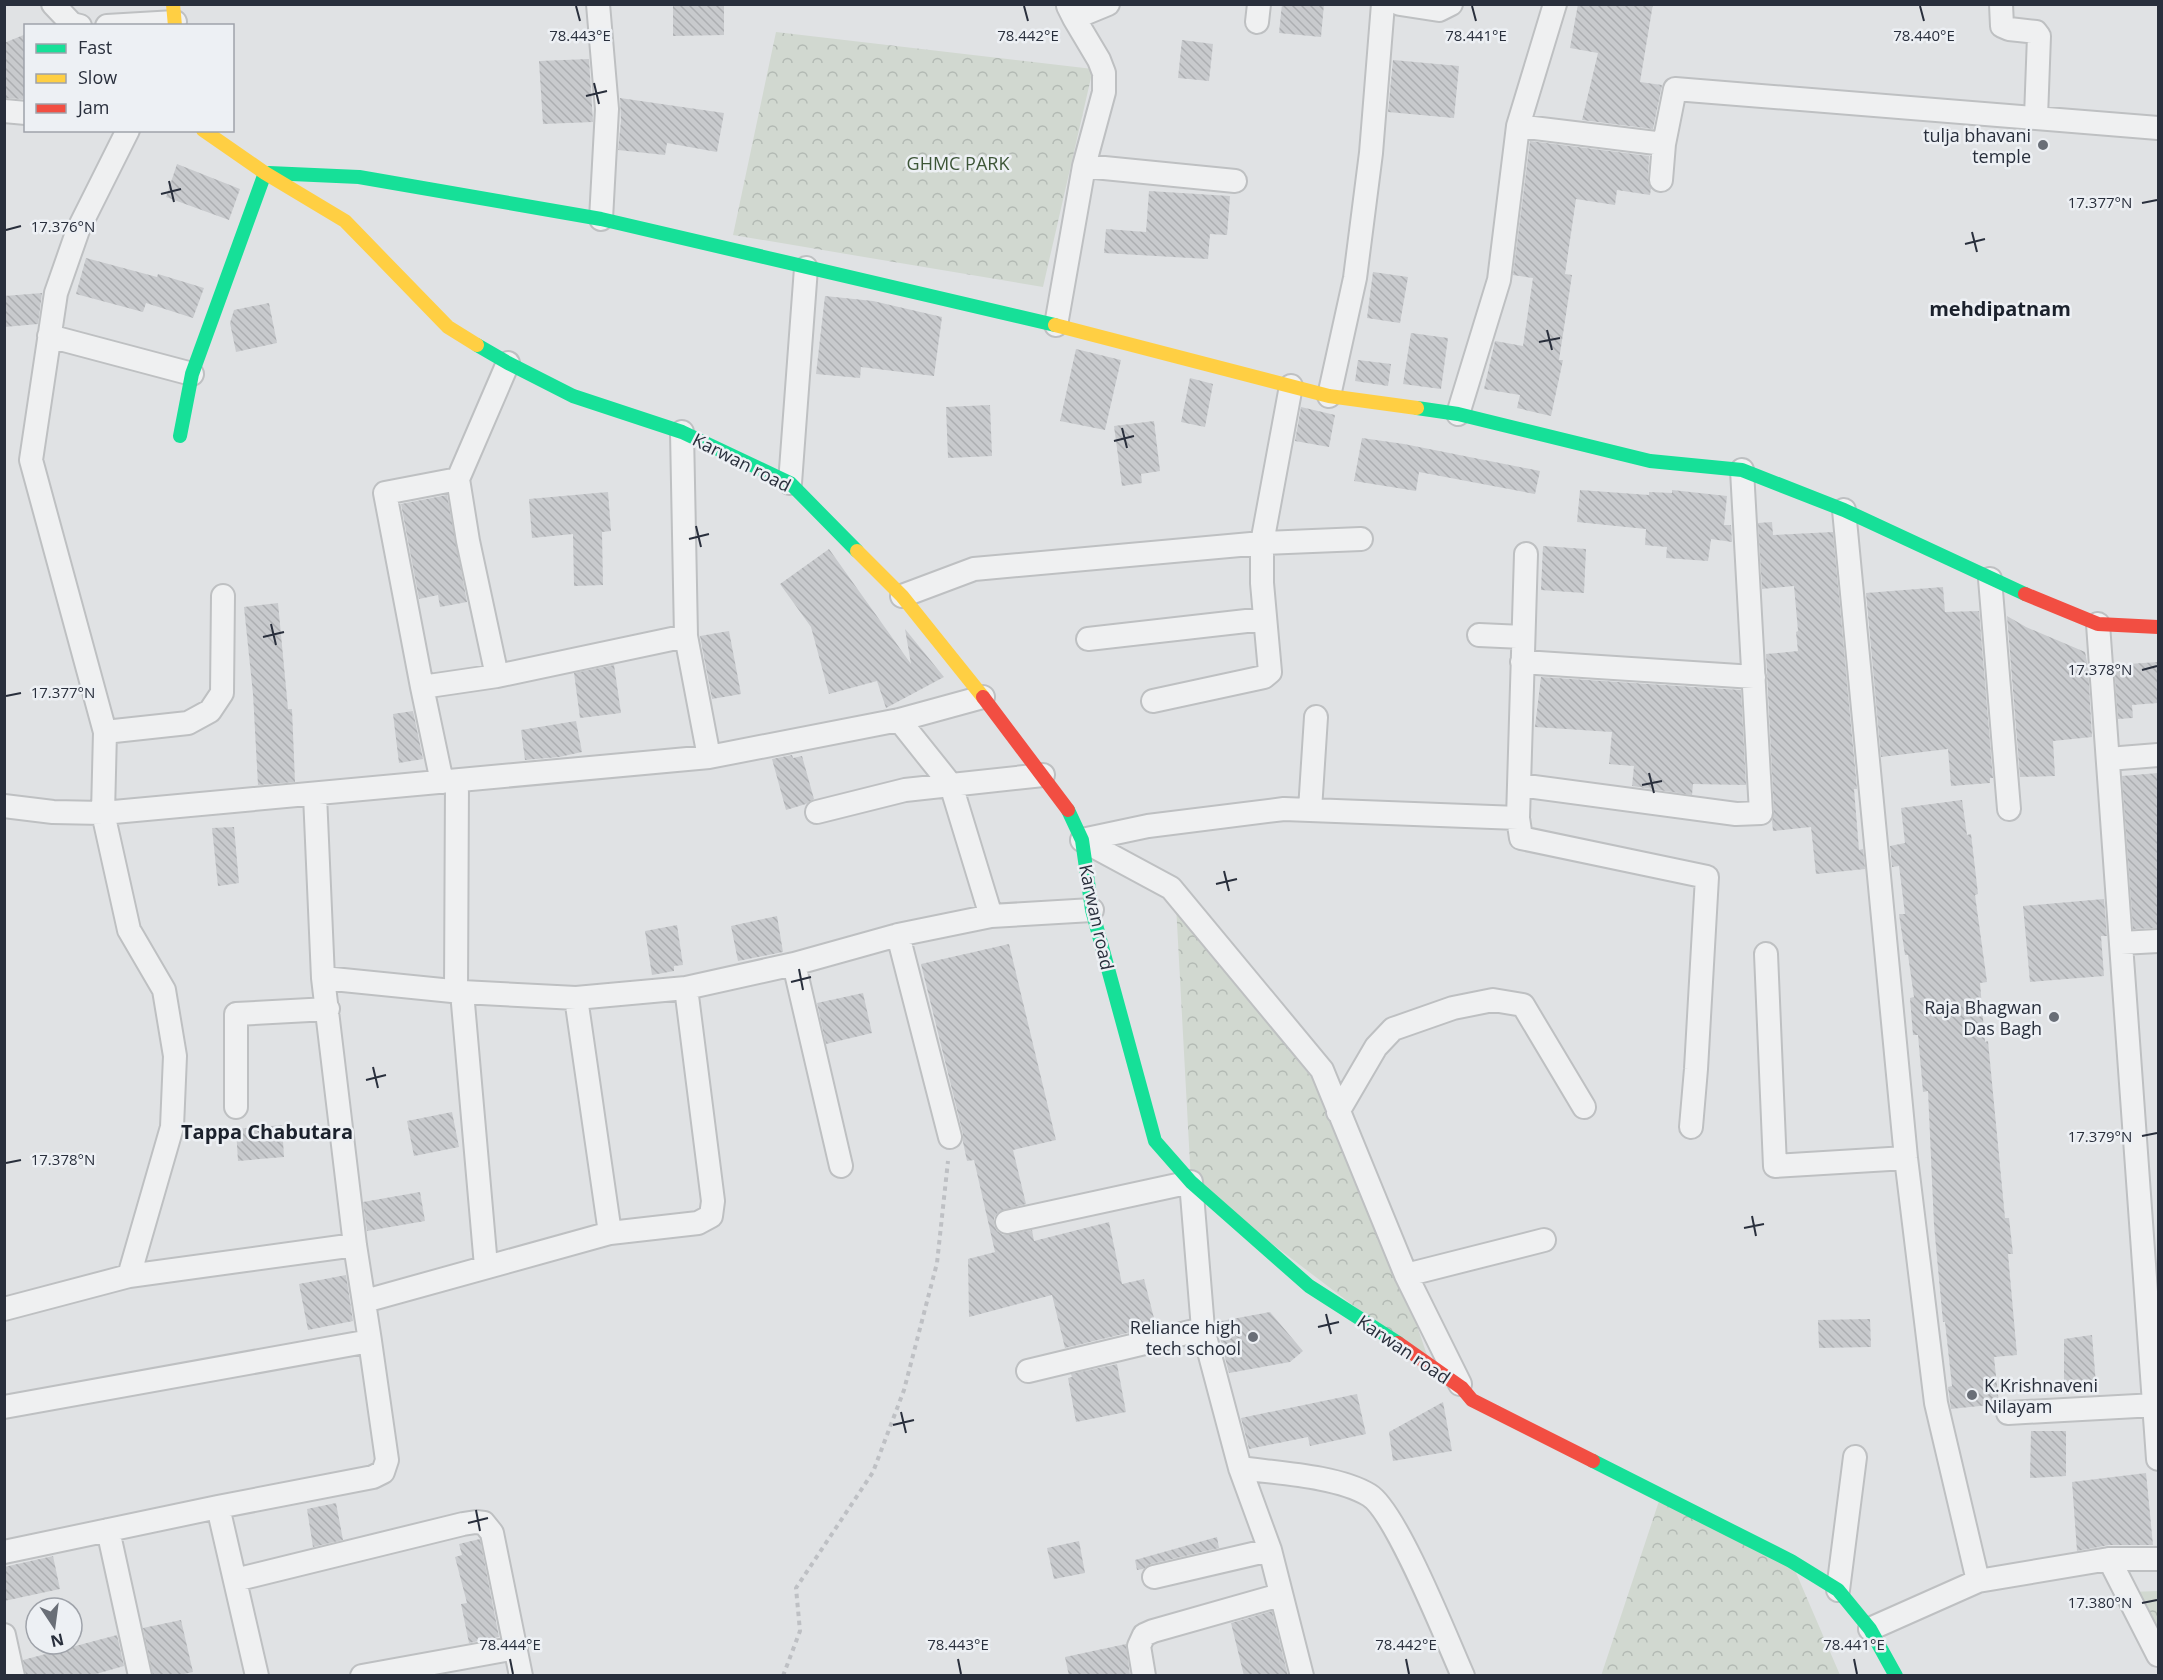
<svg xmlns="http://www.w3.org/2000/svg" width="2163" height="1680" viewBox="0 0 2163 1680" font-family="'Open Sans',sans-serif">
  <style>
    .forest { fill: url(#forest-crowns) }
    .building { fill: url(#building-back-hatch) }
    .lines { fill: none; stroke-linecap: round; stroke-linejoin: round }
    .street-casing { stroke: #bec0c2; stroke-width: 26 }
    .path { stroke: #bec0c4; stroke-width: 4; stroke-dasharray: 4.5 4.5; stroke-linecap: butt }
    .street { stroke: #eff0f1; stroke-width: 22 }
    .fast { stroke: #16e098; stroke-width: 14 }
    .slow { stroke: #ffcf43; stroke-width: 14 }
    .jam { stroke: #f24e42; stroke-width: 14 }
    .ticks { fill: none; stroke: #292f3c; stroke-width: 2 }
    .poi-dot { fill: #696e77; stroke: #edf0f4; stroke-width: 2 }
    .labels { text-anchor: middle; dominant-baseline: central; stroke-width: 5; stroke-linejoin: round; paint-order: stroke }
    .poi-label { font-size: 18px; fill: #292f3c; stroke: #edf0f4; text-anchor: end }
    .park-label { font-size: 18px; fill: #3d5637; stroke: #edf0f4 }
    .street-label { font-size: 18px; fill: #292f3c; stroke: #edf0f4 }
    .neighbourhood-label { font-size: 20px; font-weight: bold; fill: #1b212c; stroke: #edf0f4 }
    .ticks-label { font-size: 15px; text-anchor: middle; fill: #292f3c; stroke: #edf0f4; stroke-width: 5; stroke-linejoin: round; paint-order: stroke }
  </style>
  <defs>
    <pattern id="forest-crowns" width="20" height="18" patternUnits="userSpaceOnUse" patternTransform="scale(1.5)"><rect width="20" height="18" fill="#d1d8d0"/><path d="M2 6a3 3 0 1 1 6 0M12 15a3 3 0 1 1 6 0" fill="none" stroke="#b3bab4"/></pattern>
    <pattern id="building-back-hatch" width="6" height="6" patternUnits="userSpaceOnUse" patternTransform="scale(1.5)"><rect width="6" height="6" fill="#c8cacd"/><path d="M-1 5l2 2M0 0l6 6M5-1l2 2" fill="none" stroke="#acaeb1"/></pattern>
  </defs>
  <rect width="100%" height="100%" fill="#e0e2e4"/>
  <path class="forest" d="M776,32L1093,69L1043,287L733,235Z
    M1176,905L1350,1127L1430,1364L1191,1182Z
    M1661,1495L1791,1561L1840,1675L1601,1676Z
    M2158,1591V1638L2131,1592Z"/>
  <path class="building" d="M673,4H724V35L673,36Z
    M1282,4H1324L1321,37L1279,33Z
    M1578,4H1653L1640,82L1662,85L1653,129L1582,120L1598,53L1570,48Z
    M26,34V73L23,99L4,98V43Z
    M1182,40L1213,44L1209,81L1178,78Z
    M589,59L593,122L543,124L539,61Z
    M1393,60L1459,66L1454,118L1388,112Z
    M620,98L724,113L717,152L667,143L665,155L618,150L621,121Z
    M1530,141L1649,156L1648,179L1651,188L1650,195L1617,190L1615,205L1576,199L1565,274L1572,275L1559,360H1563L1551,416L1517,408L1520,395L1484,389L1495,341L1523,346L1533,278L1513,275Z
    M177,164L240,189L229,220L166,197Z
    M1149,191L1230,196L1227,235L1210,234L1208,259L1104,253L1106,229L1146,232Z
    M86,258L157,277L158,274L204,288L193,318L146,303L143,312L76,294Z
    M1373,272L1408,277L1400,323L1367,318Z
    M42,293L38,324L4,327V296Z
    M825,296L873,301L942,317L934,376L861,367L860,378L816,374Z
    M269,303L277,343L236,352L230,323L234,310Z
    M1411,333L1448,338L1441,389L1403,384Z
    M1076,349L1121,360L1105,430L1060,421Z
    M1358,360L1391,364L1388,386L1355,381Z
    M1190,378L1213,384L1205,427L1181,422Z
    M990,405L992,456L948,458L946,407Z
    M1301,407L1335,415L1329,447L1295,441Z
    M1154,421L1160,471L1141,474L1142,483L1122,486L1114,426Z
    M1362,438L1404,444L1540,471L1535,494L1419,472L1416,491L1354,481Z
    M1580,490L1649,495V492L1672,493V490L1727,496L1724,525H1731L1732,542L1711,539L1708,561L1666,558L1667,547L1645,545L1646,529L1577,522Z
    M608,492L611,531L602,532L603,585L574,586L573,534L532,538L529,499Z
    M447,495L467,602L440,607L438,595L419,599L401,504Z
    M1772,522L1773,535L1833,532L1857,789H1854L1859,850L1863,849L1865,869L1816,874L1811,827L1773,831L1772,821L1774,812L1766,654L1798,651L1796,632L1798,631L1794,586L1762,589L1758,523Z
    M1543,546L1586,549L1584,593L1541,590Z
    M829,549L911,664L905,629L944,677L886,708L877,681L829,694L811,627L780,584Z
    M1943,587L1945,612L1979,611L1993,778H1990V783L1951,786L1948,749L1881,757L1866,593Z
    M278,603L288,709H292L295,782L258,785L253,694L244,607Z
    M2007,616L2026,627L2085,652L2088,667L2092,737L2053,741L2055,776L2020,777Z
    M729,631L741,694L712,699L700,636Z
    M2158,662V703L2132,705L2133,718L2118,719L2114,665Z
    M614,665L621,713L580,718L574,673Z
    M1541,677L1741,690L1746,785L1693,784L1692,795L1632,786L1634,766L1609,764L1612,732L1535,727Z
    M413,711L423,759L399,763L393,714Z
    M576,721L582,752L559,757L525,760L521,730Z
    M792,755L793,758L802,756L814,799L806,804L786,810L772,759Z
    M2158,773V928L2133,929L2122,776Z
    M1962,800L1967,835L1971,834L1978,894L1975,895L1987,982L1980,983L1985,1042L1988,1041L2005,1218H2009L2013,1254H2008L2017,1355L1994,1357L1999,1404L1951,1409L1948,1387L1952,1386L1945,1322H1943L1934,1225L1928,1091L1923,1092L1918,1035H1913L1910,998L1914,997L1908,955H1905L1899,914H1905L1899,866L1892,867L1890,846L1905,843L1901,808Z
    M234,827L239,883L218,886L212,828Z
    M2104,899L2107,936H2101L2104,976L2030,982L2023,906Z
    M777,916L783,952L738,961L731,926Z
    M677,925L683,965L674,966V971L652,975L645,931Z
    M1009,944L1056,1140L1013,1150L1026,1204L998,1212L994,1218V1225L997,1231L1003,1235L1032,1230L1034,1241L1109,1222L1122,1284L1144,1279L1156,1326L1065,1348L1052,1295L969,1317L968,1259L995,1252L974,1160L967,1161L963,1142V1134L921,964Z
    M863,993L872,1033L826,1044L817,1003Z
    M452,1112L459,1147L414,1156L407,1121Z
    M282,1125L284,1157L238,1161L236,1129Z
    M420,1192L425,1221L367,1231L363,1202Z
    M346,1275L353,1321L308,1330L299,1284Z
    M1270,1312L1303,1351L1290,1362L1229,1373L1216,1322Z
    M1870,1319L1871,1347L1819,1348L1818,1320Z
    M2092,1335L2096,1384L2064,1387V1339Z
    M1117,1364L1126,1412L1076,1422L1068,1378L1072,1377L1071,1374Z
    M1357,1394L1366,1434L1310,1446L1308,1437L1249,1449L1241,1418Z
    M1443,1402L1452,1451L1393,1461L1389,1432Z
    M2031,1431H2066V1476L2030,1478Z
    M2146,1473L2153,1545H2109L2077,1551L2072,1482Z
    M336,1503L343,1540L313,1547L307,1509Z
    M1217,1537L1219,1548L1151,1564L1143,1569L1137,1570L1135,1560Z
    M480,1539L499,1637L469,1643L461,1604L467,1603L455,1557L462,1555L459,1544Z
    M1079,1541L1085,1573L1054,1579L1047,1548Z
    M53,1556L60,1589L4,1601V1567Z
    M1272,1611L1288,1676H1244L1231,1623Z
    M181,1620L193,1672L175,1676H153L143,1628Z
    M117,1635L124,1666L89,1676H26L23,1660Z
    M1126,1644L1130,1676H1069L1065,1657Z"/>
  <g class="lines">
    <g class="street-casing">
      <path id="street" d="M53,4L72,24L80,26
        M598,4L607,109L601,219
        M1400,4L1439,10L1451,4
        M2001,4L2002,26L2009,29L2036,32L2039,36L2036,117
        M1068,6L1074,18L1108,4
        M1257,22L1259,4
        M107,26L175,22
        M4,111L26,113
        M1518,126L1664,144
        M128,130L78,230L56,293L31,460L105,732L188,723L210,711L222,693L223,596
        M1084,166L1235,181
        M1661,180L1664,144L1675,89L2158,128
        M1056,325L1084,166L1104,92V73L1099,60L1074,18
        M49,336L192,374
        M1329,396L1355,278L1371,153L1383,4
        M1458,414L1499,280L1518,126L1555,4
        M682,432L686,636L709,757
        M458,479L468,541L497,676
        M790,483L806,268
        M1844,510L1906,1158L1936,1403L1978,1581
        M1990,579L2009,809
        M902,596L974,569L1262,543L1361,539
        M2098,624L2158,1459
        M1479,635L1523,637
        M1088,639L1264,619
        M1522,662L1754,677
        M422,687L385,493L458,479L508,363
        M1153,701L1264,677L1270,672L1262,583V543L1291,386
        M899,720L951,785L991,916
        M105,732L103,813L129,930L164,990L175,1056L172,1127L129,1276L355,1245
        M2108,759L2158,755
        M442,782L422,687L497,676L686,636
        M1519,785L1736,814L1761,813L1742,470
        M4,806L53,812L103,813L709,757L899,720L983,697
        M1310,810L1316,717
        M817,812L905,790L1043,775
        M1518,818L1521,838L1707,877L1696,1069L1691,1127
        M1082,840L1148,826L1284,809L1518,818L1526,554
        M1082,840L1171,888L1322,1070L1406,1275L1460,1384
        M898,935L950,1137
        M2121,943L2158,941
        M1766,954L1775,1166L1906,1158
        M794,964L841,1166
        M323,978L462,992L576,998L686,988L794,964L898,935L991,916L1092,910
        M456,991L457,781
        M462,992L486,1266
        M576,998L610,1233
        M236,1107V1014L328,1009
        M1338,1112L1376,1047L1393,1029L1453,1008L1493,1000L1523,1005L1584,1107
        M1007,1222L1191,1182L1203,1329L1240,1468L1270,1550L1302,1676
        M1406,1275L1544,1240
        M365,1301L610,1233L698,1223L711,1216L713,1201L686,988
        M4,1309L129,1276
        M1028,1371L1203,1329
        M4,1407L370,1341L355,1245L323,978L315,795
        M2008,1413L2155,1405
        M1240,1468C1277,1473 1338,1476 1369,1495C1396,1511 1447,1640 1463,1676
        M218,1507L257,1676
        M108,1530L140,1676
        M4,1552L218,1507L373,1477L383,1472L387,1460L370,1341
        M2109,1559L2158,1655
        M1154,1577L1270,1550
        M235,1580L463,1524L476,1522L484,1523L492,1533L521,1676
        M1838,1590L1855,1457
        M1870,1629L1978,1581L2109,1559H2158
        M4,1635L13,1676
        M362,1676L516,1648
        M1144,1676L1139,1646L1144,1635L1153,1631L1280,1595"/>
    </g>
    <path class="path" d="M783,1676L800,1631L796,1588L873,1472L904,1390L937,1263L948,1161"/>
    <use href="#street" class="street"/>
    <path class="fast" d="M269,173L359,177L601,219L1055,325
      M477,345L508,363L573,396L682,432L790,483L857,551
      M1417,408L1458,414L1650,461L1742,470L1844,510L2025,594
      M180,436L192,374L265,173
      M1068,810L1082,840L1092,910L1155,1141L1191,1182L1309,1286L1398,1343
      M1593,1461L1791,1561L1838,1590L1870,1629L1896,1676"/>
    <path class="slow" d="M173,4L175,26
      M203,130L265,173L345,221L448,327L477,345
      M1055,325L1329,396L1417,408
      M857,551L902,596L983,697"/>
    <path class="jam" d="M2025,594L2098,624L2158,627
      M983,697L1068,810
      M1398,1343L1462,1388L1472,1400L1593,1461"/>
  </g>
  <path class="ticks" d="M576,6L580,21M1024,6L1028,21M1472,6L1476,21M1920,6L1924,21M594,83L599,104M586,96L607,91M169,181L174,202M161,194L181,189M2142,203L2157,200M6,230L21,226M1972,232L1977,252M1965,244L1985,239M1547,330L1552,350M1539,342L1560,338M1122,428L1127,448M1114,441L1134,436M696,526L701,547M689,539L709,534M271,624L276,645M263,637L284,632M2142,670L2157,666M6,696L21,693M1649,773L1654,793M1642,785L1662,781M1224,871L1229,891M1216,884L1237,879M799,969L803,990M791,982L811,977M373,1067L378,1088M366,1080L386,1075M2142,1136L2157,1133M6,1163L21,1160M1752,1216L1756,1236M1744,1228L1764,1224M1326,1314L1331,1334M1318,1327L1339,1322M901,1412L906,1433M893,1425L914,1420M476,1510L480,1531M468,1523L488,1518M2142,1603L2157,1600M510,1659L513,1674M958,1659L961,1674M1406,1659L1409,1674M1854,1659L1857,1674"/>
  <g class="poi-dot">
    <circle cx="2043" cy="145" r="6"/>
    <circle cx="2054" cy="1017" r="6"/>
    <circle cx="1253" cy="1337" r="6"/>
    <circle cx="1972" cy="1395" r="6"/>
  </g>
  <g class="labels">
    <g class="poi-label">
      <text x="2031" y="135">tulja bhavani<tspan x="2031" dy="21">temple</tspan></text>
      <text x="2042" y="1007">Raja Bhagwan<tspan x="2042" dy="21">Das Bagh</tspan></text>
      <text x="1241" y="1327">Reliance high<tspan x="1241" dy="21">tech school</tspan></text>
      <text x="1984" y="1385" text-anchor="start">K.Krishnaveni<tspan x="1984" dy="21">Nilayam</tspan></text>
    </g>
    <g class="park-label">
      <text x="958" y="163">GHMC PARK</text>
    </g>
    <g class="street-label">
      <text transform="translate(742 462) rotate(27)">Karwan road</text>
      <text transform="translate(1097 917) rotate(78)">Karwan road</text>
      <text transform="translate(1404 1349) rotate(34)">Karwan road</text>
    </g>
    <g class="neighbourhood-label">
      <text x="2000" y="308">mehdipatnam</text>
      <text x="267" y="1131">Tappa Chabutara</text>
    </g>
  </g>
  <g class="ticks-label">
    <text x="580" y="41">78.443°E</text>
    <text x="1028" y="41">78.442°E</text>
    <text x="1476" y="41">78.441°E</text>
    <text x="1924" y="41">78.440°E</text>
    <text x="2100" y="208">17.377°N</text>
    <text x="63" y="232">17.376°N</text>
    <text x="2100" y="675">17.378°N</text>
    <text x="63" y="698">17.377°N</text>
    <text x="2100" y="1142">17.379°N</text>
    <text x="63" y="1165">17.378°N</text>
    <text x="2100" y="1608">17.380°N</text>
    <text x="510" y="1650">78.444°E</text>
    <text x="958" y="1650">78.443°E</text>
    <text x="1406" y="1650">78.442°E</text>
    <text x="1854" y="1650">78.441°E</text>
  </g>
  <rect width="2163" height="1680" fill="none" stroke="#292f3c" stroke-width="12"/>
  <rect x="24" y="24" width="210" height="108" fill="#edf0f4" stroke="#9fa3aa" stroke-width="1.5"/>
  <rect x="36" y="44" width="30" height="9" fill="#16e098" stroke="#9fa3aa" stroke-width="1.5"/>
  <text x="78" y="54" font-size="18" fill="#292f3c">Fast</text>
  <rect x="36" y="74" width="30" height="9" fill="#ffcf43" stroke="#9fa3aa" stroke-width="1.5"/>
  <text x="78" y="84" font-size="18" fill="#292f3c">Slow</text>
  <rect x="36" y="104" width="30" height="9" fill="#f24e42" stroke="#9fa3aa" stroke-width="1.5"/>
  <text x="78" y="114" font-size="18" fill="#292f3c">Jam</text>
  <g transform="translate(54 1626) rotate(167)"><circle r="28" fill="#edf0f4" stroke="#9fa3aa" stroke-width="1.5"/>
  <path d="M0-4.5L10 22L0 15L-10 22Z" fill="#696e77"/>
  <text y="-9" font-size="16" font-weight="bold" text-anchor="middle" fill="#292f3c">N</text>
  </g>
</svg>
